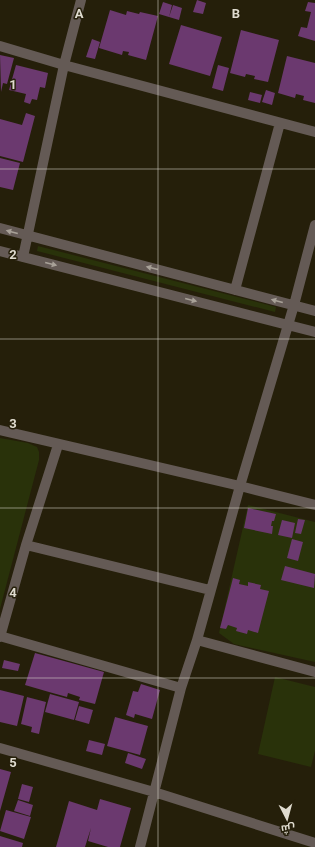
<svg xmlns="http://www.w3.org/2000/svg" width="315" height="847" viewBox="0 0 315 847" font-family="Roboto,Cairo,sans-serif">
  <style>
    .green { fill: #29320a }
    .building { fill: #6b396f }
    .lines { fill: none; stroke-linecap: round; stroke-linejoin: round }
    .minor { stroke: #645a55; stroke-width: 10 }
    .oneway { fill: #a8a198 }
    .grid { fill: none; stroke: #dfdbcf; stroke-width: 1; stroke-opacity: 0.55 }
    .grid-label { font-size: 13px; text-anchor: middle; font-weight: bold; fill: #dfdbcf; stroke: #251f0a; stroke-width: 3; stroke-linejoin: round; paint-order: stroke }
  </style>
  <rect width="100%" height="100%" fill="#251f0a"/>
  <path class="green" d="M38,246L276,307L275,312L37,251Z
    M0,438L28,443L37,447L39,452V460L0,609Z
    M248,505L315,522V662L234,644L219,633Z
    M275,677L315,687V751L311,767L258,754Z"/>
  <path class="building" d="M197,0L206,3L203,14L193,12Z
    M163,2L172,5L169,17L159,14Z
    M308,2L315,3V41L298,36L301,27L307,28L311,12L305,11Z
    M173,5L182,8L179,20L169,17Z
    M110,10L126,15L127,11L139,14L140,12L158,16L146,60L128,55L129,52L123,51L122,55L99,48Z
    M181,25L222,37L210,76L169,64Z
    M241,30L279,40L268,82L254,79L255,76L246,74L245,77L230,73Z
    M92,39L100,42L95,59L86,57Z
    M0,55L14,58L7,84L3,83L1,92Z
    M287,56L315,63V103L303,100L304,96L296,94L295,98L278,93Z
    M16,65L48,73L45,88L40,87L37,100L32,99L30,104L24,102L26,94L9,90Z
    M218,65L229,68L223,91L212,88Z
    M266,90L275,93L272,105L262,102Z
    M250,92L262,95L260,103L248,100Z
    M26,113L35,116L23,162L0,156V119L22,125Z
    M0,158L20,163L13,190L0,187Z
    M248,508L276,514L274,521H272L271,526H273L272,534L244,528Z
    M298,519L305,520L301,534L295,533Z
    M282,520L295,523L292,538L278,535Z
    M292,539L303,542L298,561L287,558Z
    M285,566L315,574L314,588L281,580Z
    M233,578L240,580L239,584L248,586V582L261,585L260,589L269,591L258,633L248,630L247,634L236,631L237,628L228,625L226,629L220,628Z
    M35,653L104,672L95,704L79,700L80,697L68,693L67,697L49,692L54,671L49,692L25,685Z
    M4,660L20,664L18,671L2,668Z
    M141,684L160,690L152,719L135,714L134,718L126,715L133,691L138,692Z
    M0,690L24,696L17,726L0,722Z
    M50,694L79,702L74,720L45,712Z
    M27,697L46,702L39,734L31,732L32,727L21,724Z
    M79,706L93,710L89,724L75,720Z
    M115,717L148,726L140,755L107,746Z
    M89,740L105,744L102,755L86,751Z
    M128,753L146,759L142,769L125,763Z
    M0,769L11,772L0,811Z
    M22,784L33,787L29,802L18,799Z
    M100,799L131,808L120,847H108L88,841L91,828L85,847H56L69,801L97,810Z
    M18,800L33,805L30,816L14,811Z
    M6,810L31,817L24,839L0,831Z
    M0,836L23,843L22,847H0Z"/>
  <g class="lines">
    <path class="minor" d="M0,46L64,65L315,132
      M0,228L315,311
      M0,251L315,332
      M23,257L64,65L81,0
      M235,290L280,123
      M0,430L240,486L315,505
      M26,545L210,590
      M0,636L181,688
      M0,637L26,545L58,445
      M197,640L315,672
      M0,748L154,792L315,843
      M140,847L181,688L197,640L240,486L294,305L315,225"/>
  </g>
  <defs><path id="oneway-solid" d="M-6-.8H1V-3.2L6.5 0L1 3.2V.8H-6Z"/></defs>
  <g class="oneway">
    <use href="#oneway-solid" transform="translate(12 232) rotate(-165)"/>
    <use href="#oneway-solid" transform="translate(51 264) rotate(14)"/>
    <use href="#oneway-solid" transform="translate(152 268) rotate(-166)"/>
    <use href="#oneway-solid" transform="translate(191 300) rotate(14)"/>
    <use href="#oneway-solid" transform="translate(277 301) rotate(-165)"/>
  </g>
  <path class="grid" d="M158,0V847M0,169H315M0,339H315M0,508H315M0,678H315"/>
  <g class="grid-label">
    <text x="79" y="18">A</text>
    <text x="236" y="18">B</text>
    <text x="13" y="89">1</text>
    <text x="13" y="259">2</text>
    <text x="13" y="428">3</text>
    <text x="13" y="597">4</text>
    <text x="13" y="767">5</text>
  </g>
  <g transform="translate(287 819) rotate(174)" stroke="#251f0a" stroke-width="3" paint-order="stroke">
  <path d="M0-3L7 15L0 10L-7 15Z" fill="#dfdbcf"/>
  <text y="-6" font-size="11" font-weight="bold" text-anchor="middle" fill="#dfdbcf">ش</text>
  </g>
</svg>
